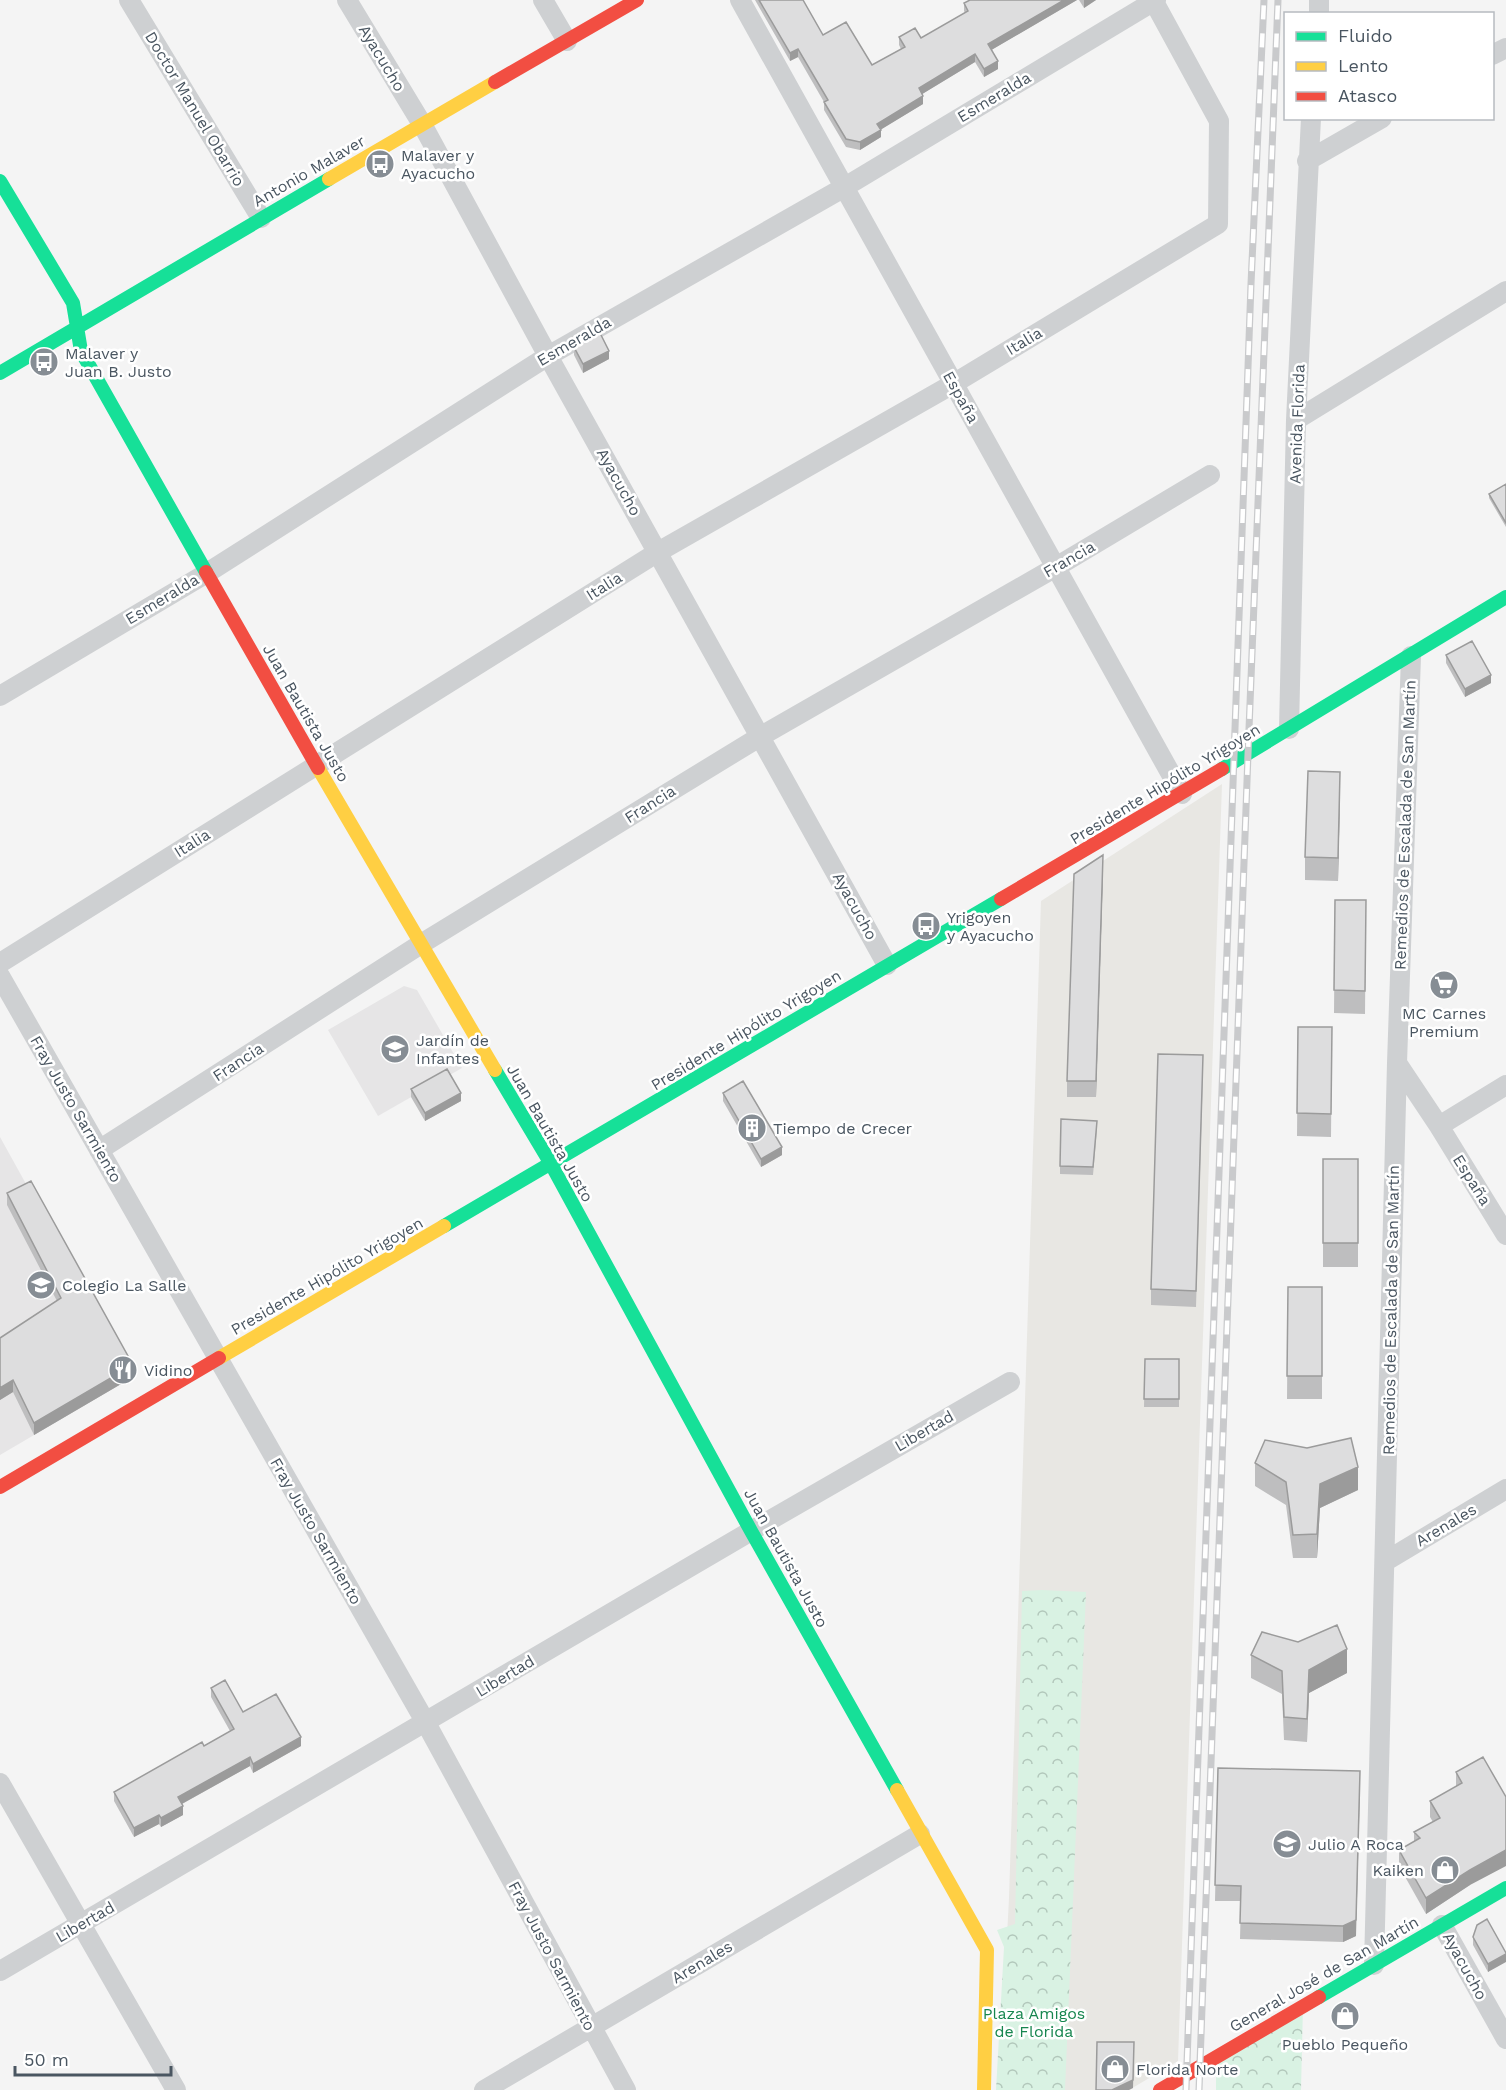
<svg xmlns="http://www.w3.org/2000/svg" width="1506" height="2090" viewBox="0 0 1506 2090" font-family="'Work Sans',sans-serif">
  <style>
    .commercial { fill: #e8e7e3 }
    .education { fill: #e6e5e6 }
    .forest { fill: url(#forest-crowns) }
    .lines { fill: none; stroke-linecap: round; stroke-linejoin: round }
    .street { stroke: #ced0d2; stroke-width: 20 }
    .fast { stroke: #16e098; stroke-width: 14 }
    .slow { stroke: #ffcf43; stroke-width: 14 }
    .jam { stroke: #f24e42; stroke-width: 14 }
    .rail-casing { stroke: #c9cacc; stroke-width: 7 }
    .rail { stroke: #fff; stroke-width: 4.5; stroke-dasharray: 14; stroke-linecap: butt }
    .wall { fill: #bebebf }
    .shaded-wall { fill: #9b9b9b }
    .building { fill: #ddddde; stroke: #9b9b9b; stroke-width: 1.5 }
    .labels { text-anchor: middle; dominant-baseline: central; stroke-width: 5; stroke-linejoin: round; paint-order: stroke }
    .street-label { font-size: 16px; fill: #4a5661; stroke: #fff }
    .poi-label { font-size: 16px; fill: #4a5661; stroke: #fff; text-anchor: start }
    .park-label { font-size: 16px; fill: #17864f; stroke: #fff }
  </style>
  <defs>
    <pattern id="forest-crowns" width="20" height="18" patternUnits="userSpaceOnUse" patternTransform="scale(1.5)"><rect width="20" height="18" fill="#d9f2e3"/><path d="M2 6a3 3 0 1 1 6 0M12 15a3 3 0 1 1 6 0" fill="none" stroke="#b2c7bb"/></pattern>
  </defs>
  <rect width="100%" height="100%" fill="#f4f4f4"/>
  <path class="commercial" d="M1222,784L1178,2061L1129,2090H999L1009,1898L1041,901Z"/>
  <path class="education" d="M404,986L417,990L462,1068L378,1116L328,1030Z
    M0,1137L133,1377L0,1455Z"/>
  <path class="forest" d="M1042,1590L1086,1592L1065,2090H996L1004,1947L997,1930L1015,1924L1022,1591Z
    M1303,2006L1301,2090H1216V2057Z"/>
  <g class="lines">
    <path class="street" d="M129,0L261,218
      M347,0L422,124L548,356L887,965
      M543,0L567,41
      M740,0L1182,794
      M1319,14V0
      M1492,55L1506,48
      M1307,161L1382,118
      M1296,420L1506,291
      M0,696L207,573L548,356L843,188L1156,0
      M1289,729L1296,420L1311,118
      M0,963L658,552L953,384L1218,224L1219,121L1153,0
      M0,976L426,1723L626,2090
      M1397,1063L1439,1126L1506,1085
      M1439,1126L1506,1235
      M99,1150L421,944L761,736L1056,567L1210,475
      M1386,1561L1506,1489
      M0,1783L176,2090
      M1442,1925L1506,2039
      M1374,1965L1397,1063L1411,656
      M0,1971L751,1531L1010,1382
      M484,2090L920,1834"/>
    <path class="fast" d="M0,181L73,303L81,351L206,572
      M0,373L329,179
      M1222,769L1506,597
      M495,1070L551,1164L751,1531L897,1790
      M444,1226L1001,899
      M1319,1997L1506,1888"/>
    <path class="slow" d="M329,179L495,82
      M318,768L495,1070
      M219,1358L444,1226
      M897,1790L987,1950L984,2090"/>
    <path class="jam" d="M495,82L637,0
      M206,572L318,768
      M1001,899L1222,769
      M0,1487L219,1358
      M1160,2090L1319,1997"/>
    <g class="rail-casing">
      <path id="rail" d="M1186,2090L1251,284L1264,0
        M1199,2090L1248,754L1278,0"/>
    </g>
    <use href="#rail" class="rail"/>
  </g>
  <path class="wall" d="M755,0H803L823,35L872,65L901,49L899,45V37L921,38L965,13L964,11V3L970,0H1077L991,50L998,69L984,77L975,62L922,94L923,104L881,129V137L860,150L846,147L824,110V102L798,57L790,61Z
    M1079,0H1096L1084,8Z
    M574,347L609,359L583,373L574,355Z
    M1506,484V527L1489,498V494Z
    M1446,655L1491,683L1465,697L1446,663Z
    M1340,795L1338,881L1305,880V857Z
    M1103,871L1096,1097H1067V1081Z
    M1335,900H1366L1365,1014L1334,1013Z
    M1298,1027H1332L1331,1137L1297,1136Z
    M1203,1071L1196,1307L1151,1305V1289Z
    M411,1089L461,1101L425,1121L411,1097Z
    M723,1093L782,1155L761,1167L723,1101Z
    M1097,1129L1093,1175L1060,1174V1166Z
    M1323,1159H1358V1267H1323Z
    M7,1193L133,1377L34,1435L13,1392L0,1400V1338L57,1301L7,1205Z
    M1288,1287H1322V1399H1287Z
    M1145,1359H1179V1407H1144Z
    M1255,1463L1358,1490L1320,1508L1317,1558H1293L1286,1505L1255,1486Z
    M1251,1655L1347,1673L1309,1693L1307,1742L1284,1740L1282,1694L1251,1678Z
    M211,1688L243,1712L301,1746L253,1773L250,1766L182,1804L183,1815L161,1827L159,1824L134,1837L114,1801V1792L204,1746L230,1731L211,1697Z
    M1483,1757L1470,1885L1426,1914L1399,1866V1850L1414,1842V1832L1433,1822L1430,1817V1801L1456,1787V1772Z
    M1218,1768L1356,1936L1343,1942L1240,1939L1241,1901H1215Z
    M1473,1937L1506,1953L1488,1972L1473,1945Z"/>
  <path class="shaded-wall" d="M1064,0H1077L988,52V44Z
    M1084,0H1096L1084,8Z
    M798,49V57L790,61V53Z
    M975,54V62L919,96V88Z
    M998,61V69L984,77V69Z
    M923,96V104L877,132V124Z
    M881,130V137L860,150V142Z
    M609,351V359L583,373V364Z
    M1491,675V683L1465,697V689Z
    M1340,772V795L1338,881V858Z
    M1103,855V871L1096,1097V1081Z
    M461,1093V1101L425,1121V1113Z
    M782,1147V1155L761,1167V1159Z
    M133,1365V1377L34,1435V1423Z
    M13,1380V1392L0,1400V1388Z
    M1358,1467V1490L1320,1508L1317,1558V1534L1320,1484Z
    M1347,1649V1673L1309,1693L1307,1742L1309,1670Z
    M301,1737V1746L253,1773V1764Z
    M250,1757V1766L178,1806V1797Z
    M1360,1787L1356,1936L1343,1942V1926Z
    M183,1806V1815L161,1827V1818Z
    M159,1815V1824L134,1837V1828Z
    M1506,1850V1866L1470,1885L1426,1914V1898L1470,1870Z
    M1506,1954V1962L1488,1972V1964Z
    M1134,2050L1133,2088L1129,2090H1112Z"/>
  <path class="building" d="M759,0H803L823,35L846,22L872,65L905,47L899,37L915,28L921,38L968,11L964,3L970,0H1064L988,44L998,61L984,69L975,54L919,88L923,96L877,124L881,130L860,142L846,139L824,102L828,100L798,49L790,53Z
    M600,333L609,351L583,364L574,347Z
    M1506,484V523L1489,494Z
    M1472,641L1491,675L1465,689L1446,655Z
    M1308,771L1340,772L1338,858L1305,857Z
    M1103,855L1096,1081H1067L1074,874Z
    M1335,900H1366L1365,991L1334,990Z
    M1298,1027H1332L1331,1114L1297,1113Z
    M1158,1054L1203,1055L1196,1291L1151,1289Z
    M447,1069L461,1093L425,1113L411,1089Z
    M743,1081L782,1147L761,1159L723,1093Z
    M1061,1119L1097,1121L1093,1167L1060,1166Z
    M1323,1159H1358V1243H1323Z
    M31,1181L133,1365L34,1423L13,1380L0,1388V1338L61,1298L7,1193Z
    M1288,1287H1322V1376H1287Z
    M1145,1359H1179V1399H1144Z
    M1351,1438L1358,1467L1320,1484L1317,1534L1293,1535L1286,1482L1255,1463L1265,1440L1307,1448Z
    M1337,1625L1347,1649L1309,1670L1307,1719L1284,1717L1282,1671L1251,1655L1262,1632L1298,1642Z
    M225,1680L243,1712L276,1694L301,1737L253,1764L250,1757L178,1797L183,1806L161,1818L159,1815L134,1828L114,1792L202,1742L204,1746L234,1729L211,1688Z
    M1483,1757L1506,1797V1850L1470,1870L1426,1898L1399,1850L1420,1838L1414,1832L1440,1818L1430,1801L1462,1783L1456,1772Z
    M1218,1768L1360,1771L1356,1920L1343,1926L1240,1923L1241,1886L1215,1885Z
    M1487,1919L1506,1953V1954L1488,1964L1473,1937L1477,1925Z
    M1097,2042H1134L1133,2080L1112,2090H1096Z"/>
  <defs>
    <g id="bus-disc" transform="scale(1.5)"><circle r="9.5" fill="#868d94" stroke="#fff"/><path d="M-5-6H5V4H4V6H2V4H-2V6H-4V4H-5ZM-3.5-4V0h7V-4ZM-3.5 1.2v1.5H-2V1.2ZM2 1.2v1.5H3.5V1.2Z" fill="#fff"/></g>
    <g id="supermarket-disc" transform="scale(1.5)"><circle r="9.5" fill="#868d94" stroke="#fff"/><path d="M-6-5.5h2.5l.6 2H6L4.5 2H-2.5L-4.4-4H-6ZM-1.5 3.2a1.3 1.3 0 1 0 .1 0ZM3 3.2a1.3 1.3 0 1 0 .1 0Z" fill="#fff"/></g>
    <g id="school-disc" transform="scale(1.5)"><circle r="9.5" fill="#868d94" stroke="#fff"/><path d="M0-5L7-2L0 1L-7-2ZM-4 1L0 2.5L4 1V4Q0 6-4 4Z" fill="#fff"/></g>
    <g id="building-disc" transform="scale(1.5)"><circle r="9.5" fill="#868d94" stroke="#fff"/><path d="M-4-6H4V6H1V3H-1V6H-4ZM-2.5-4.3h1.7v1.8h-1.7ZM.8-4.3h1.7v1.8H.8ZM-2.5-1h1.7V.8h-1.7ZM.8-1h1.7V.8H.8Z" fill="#fff"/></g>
    <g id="restaurant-disc" transform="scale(1.5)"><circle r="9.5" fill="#868d94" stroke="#fff"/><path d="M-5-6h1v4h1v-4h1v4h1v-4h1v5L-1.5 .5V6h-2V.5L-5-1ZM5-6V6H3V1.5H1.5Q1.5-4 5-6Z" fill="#fff"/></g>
    <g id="shop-disc" transform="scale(1.5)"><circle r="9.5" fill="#868d94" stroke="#fff"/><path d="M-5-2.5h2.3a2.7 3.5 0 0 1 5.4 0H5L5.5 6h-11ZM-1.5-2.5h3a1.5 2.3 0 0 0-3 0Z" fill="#fff"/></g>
  </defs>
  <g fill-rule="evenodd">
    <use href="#bus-disc" x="380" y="164"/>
    <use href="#bus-disc" x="44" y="362"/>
    <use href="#bus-disc" x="926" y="926"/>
    <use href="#supermarket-disc" x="1444" y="985"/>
    <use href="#school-disc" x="395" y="1049"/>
    <use href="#building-disc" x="752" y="1128"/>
    <use href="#school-disc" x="41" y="1285"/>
    <use href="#restaurant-disc" x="123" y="1370"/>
    <use href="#school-disc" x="1287" y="1844"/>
    <use href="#shop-disc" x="1445" y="1870"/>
    <use href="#shop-disc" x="1345" y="2016"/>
    <use href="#shop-disc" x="1115" y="2069"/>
  </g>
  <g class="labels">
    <g class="street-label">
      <text transform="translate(382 58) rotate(59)">Ayacucho</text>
      <text transform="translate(994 97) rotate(-31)">Esmeralda</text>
      <text transform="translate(195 109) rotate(59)">Doctor Manuel Obarrio</text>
      <text transform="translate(309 171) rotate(-30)">Antonio Malaver</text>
      <text transform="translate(574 341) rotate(-30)">Esmeralda</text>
      <text transform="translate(1024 341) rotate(-31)">Italia</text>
      <text transform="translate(961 397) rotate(61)">España</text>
      <text transform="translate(1297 424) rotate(-88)">Avenida Florida</text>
      <text transform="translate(619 482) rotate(61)">Ayacucho</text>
      <text transform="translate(1069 559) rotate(-30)">Francia</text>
      <text transform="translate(604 586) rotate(-32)">Italia</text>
      <text transform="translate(162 599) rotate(-31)">Esmeralda</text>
      <text transform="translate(306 713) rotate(60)">Juan Bautista Justo</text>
      <text transform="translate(1165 784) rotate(-31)">Presidente Hipólito Yrigoyen</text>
      <text transform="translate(650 804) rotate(-32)">Francia</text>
      <text transform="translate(1405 825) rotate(-88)">Remedios de Escalada de San Martín</text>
      <text transform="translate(192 843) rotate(-32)">Italia</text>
      <text transform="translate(855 906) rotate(61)">Ayacucho</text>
      <text transform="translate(746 1030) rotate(-31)">Presidente Hipólito Yrigoyen</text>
      <text transform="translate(238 1062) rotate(-33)">Francia</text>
      <text transform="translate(76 1109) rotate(60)">Fray Justo Sarmiento</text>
      <text transform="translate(550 1133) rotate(60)">Juan Bautista Justo</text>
      <text transform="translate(1472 1180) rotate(58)">España</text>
      <text transform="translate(327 1276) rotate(-30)">Presidente Hipólito Yrigoyen</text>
      <text transform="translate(1391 1310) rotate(-89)">Remedios de Escalada de San Martín</text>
      <text transform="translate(924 1431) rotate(-30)">Libertad</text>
      <text transform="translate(1446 1525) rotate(-31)">Arenales</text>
      <text transform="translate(316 1531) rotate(60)">Fray Justo Sarmiento</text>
      <text transform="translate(786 1558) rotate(61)">Juan Bautista Justo</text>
      <text transform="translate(505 1676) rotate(-31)">Libertad</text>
      <text transform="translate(85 1922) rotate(-30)">Libertad</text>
      <text transform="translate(552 1956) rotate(62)">Fray Justo Sarmiento</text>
      <text transform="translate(702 1962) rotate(-31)">Arenales</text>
      <text transform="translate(1465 1966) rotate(61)">Ayacucho</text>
      <text transform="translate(1324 1974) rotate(-30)">General José de San Martín</text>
    </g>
    <g class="poi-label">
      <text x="401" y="155">Malaver y<tspan x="401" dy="18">Ayacucho</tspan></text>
      <text x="65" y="353">Malaver y<tspan x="65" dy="18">Juan B. Justo</tspan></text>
      <text x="947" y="917">Yrigoyen<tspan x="947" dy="18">y Ayacucho</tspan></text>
      <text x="1444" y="1013" text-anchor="middle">MC Carnes<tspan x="1444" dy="18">Premium</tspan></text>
      <text x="416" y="1040">Jardín de<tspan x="416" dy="18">Infantes</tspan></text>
      <text x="773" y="1128">Tiempo de Crecer</text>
      <text x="62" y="1285">Colegio La Salle</text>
      <text x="144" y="1370">Vidino</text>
      <text x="1308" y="1844">Julio A Roca</text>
      <text x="1424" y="1870" text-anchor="end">Kaiken</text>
      <text x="1345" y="2044" text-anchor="middle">Pueblo Pequeño</text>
      <text x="1136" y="2069">Florida Norte</text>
    </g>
    <g class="park-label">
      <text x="1034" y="2013">Plaza Amigos<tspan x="1034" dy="18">de Florida</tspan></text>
    </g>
  </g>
  <rect x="1284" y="12" width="210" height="108" fill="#ffffff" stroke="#b7bbc0" stroke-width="1.5"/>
  <rect x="1296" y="32" width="30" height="9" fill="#16e098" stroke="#b7bbc0" stroke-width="1.5"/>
  <text x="1338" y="42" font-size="18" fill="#4a5661">Fluido</text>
  <rect x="1296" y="62" width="30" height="9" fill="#ffcf43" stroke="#b7bbc0" stroke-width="1.5"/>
  <text x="1338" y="72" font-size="18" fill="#4a5661">Lento</text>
  <rect x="1296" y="92" width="30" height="9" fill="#f24e42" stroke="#b7bbc0" stroke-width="1.5"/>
  <text x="1338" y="102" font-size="18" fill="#4a5661">Atasco</text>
  <path d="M15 2066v9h156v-9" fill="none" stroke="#4a5661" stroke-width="3"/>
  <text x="24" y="2066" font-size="18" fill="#4a5661" stroke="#ffffff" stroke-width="4.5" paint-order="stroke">50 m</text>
</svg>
